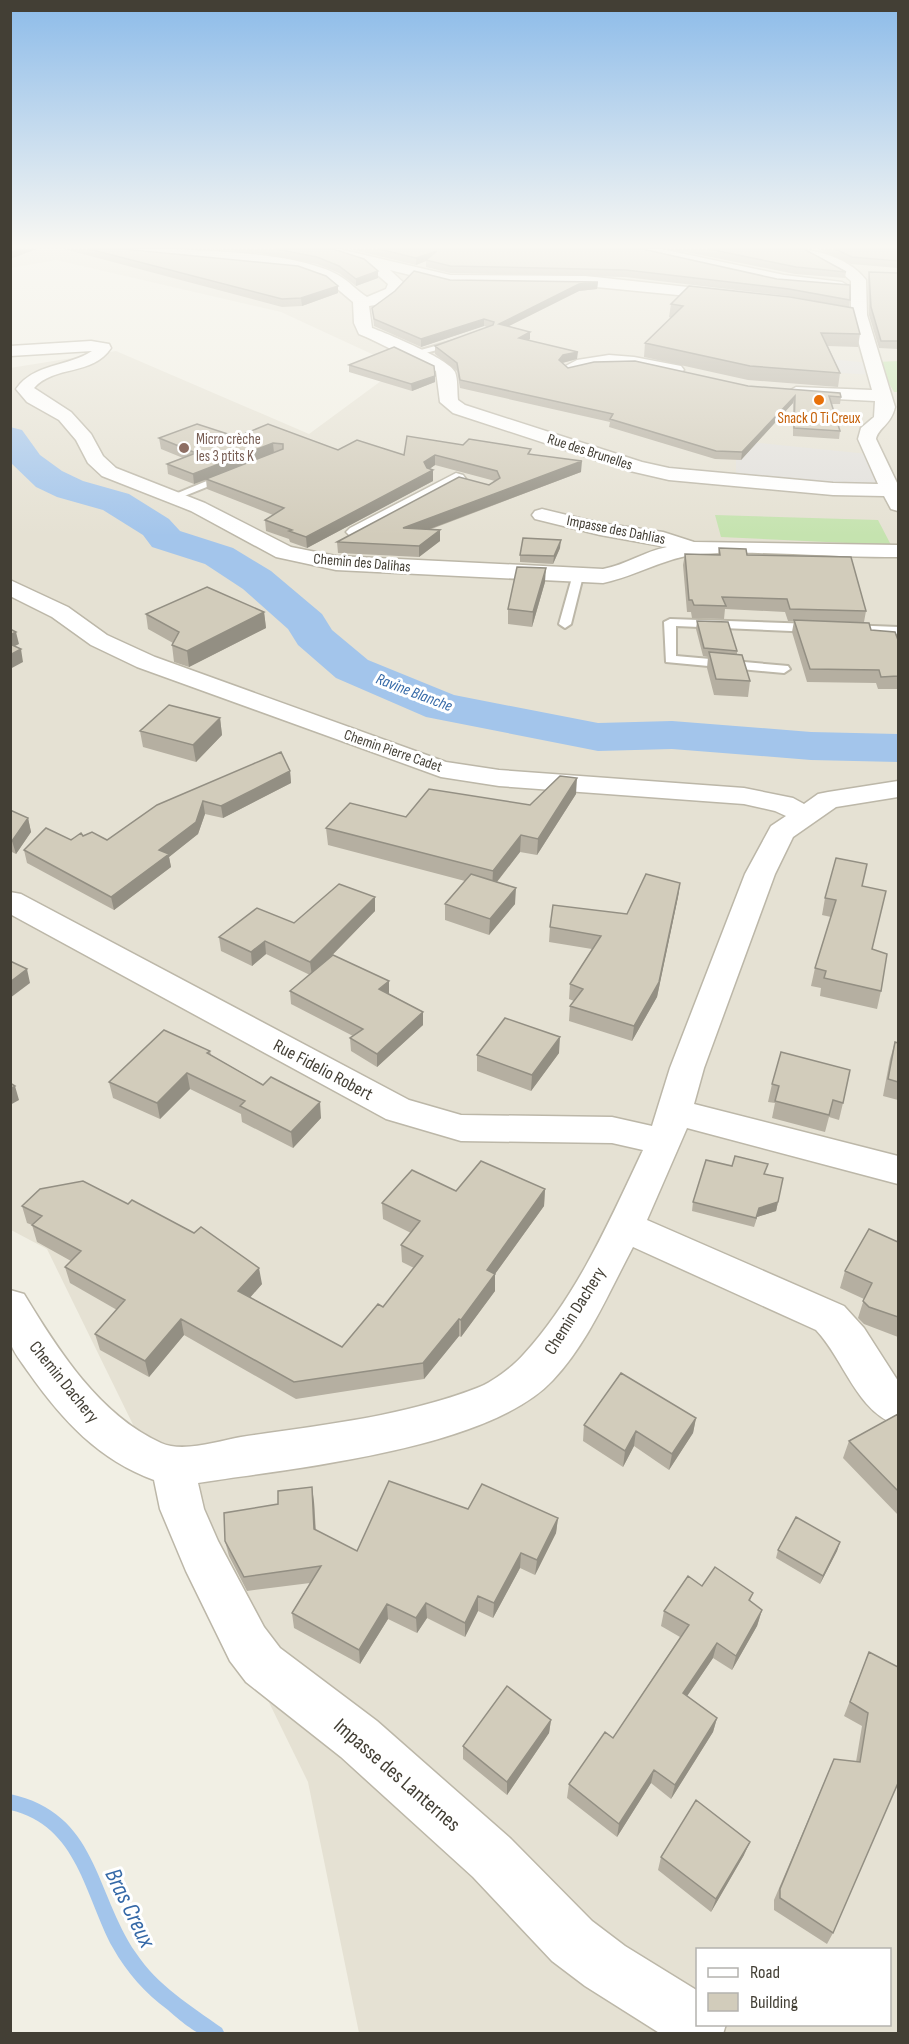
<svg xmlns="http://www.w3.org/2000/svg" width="909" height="2044" viewBox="0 0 909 2044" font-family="'Sofia Sans Condensed',sans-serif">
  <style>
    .residential { fill: #e5e1d3; fill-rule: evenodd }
    .green { fill: #c5e3af }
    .parking { fill: #e2e0dc }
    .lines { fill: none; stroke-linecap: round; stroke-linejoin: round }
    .stream { fill: #a3c5eb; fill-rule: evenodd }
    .river { fill: #a3c5eb; fill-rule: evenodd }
    .service-casing { stroke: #bcb7a8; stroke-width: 4 }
    .minor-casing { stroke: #bcb7a8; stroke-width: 3 }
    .service { fill: #fff; fill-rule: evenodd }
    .minor { fill: #fff; fill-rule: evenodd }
    .wall { fill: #b5afa1 }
    .shaded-wall { fill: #938f83 }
    .building { fill: #d2ccbb; stroke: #938f83; stroke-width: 1.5 }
    .food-dot { fill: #e8710a; stroke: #fff; stroke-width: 2 }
    .education-dot { fill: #8d6e63; stroke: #fff; stroke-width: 2 }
    .labels { text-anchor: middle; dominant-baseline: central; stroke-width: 6; stroke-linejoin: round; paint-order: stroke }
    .far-food-label { font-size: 15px; fill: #c56008; stroke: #fff }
    .far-education-label { font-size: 15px; fill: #785e54; stroke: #fff; text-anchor: start }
    .far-street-label { font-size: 15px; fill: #433f35; stroke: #fff }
    .far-water-label { font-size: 16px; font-style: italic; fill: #3569a7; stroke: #fff }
    .street-label { font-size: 18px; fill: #433f35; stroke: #fff }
    .near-street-label { font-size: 21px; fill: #433f35; stroke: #fff }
    .near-water-label { font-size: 24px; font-style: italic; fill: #3569a7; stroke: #fff }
  </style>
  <rect width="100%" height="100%" fill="#f1efe4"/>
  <path class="residential" d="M11,249H898V2033H359L308,1782L47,1249L11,1230L10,368L116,351L309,434L400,367L281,312L56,260L11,268ZM698,1950H890V2024H698Z"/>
  <path class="green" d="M898,361V392H894L877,362Z
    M715,515L878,520L891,545L721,537Z"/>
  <path class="parking" d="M820,358L870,363L874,375L826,372Z
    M740,441L868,454L887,488L736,479V447Z"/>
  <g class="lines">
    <path class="stream" d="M10,1794C98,1813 94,1891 136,1953C157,1985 191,2006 222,2028L225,2034C218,2034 209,2035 202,2034C193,2032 176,2017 168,2010C145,1993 127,1973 113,1948C85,1897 78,1825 10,1810Z"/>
    <path class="river" d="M10,427L22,430L40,455L62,471L83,481L129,494L169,519L180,531L233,548L271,571L322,614L332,630L368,660L454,695L598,723L672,721L811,732L898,734V762L811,760L672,749L598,751L426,717L336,678L298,645L288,629L243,589L205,564L152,547L143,535L103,510L57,497L36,487L10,462Z"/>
    <g class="service-casing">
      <path id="service" d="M457,340L460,344L414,356L410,353Z
        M226,473L231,476L229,478L177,499L168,497Z
        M573,574L583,576L571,624L565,628L559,624Z
        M670,619L814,624L820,628L814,632L676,626V656L788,666L790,669L784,673L666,662L664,622Z
        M848,625L898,627V634L844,631V627Z"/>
    </g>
    <g class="minor-casing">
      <path id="minor" d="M108,249C166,249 289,248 338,275C348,280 357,291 367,297L386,289L388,284L365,264L312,249H339L450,275L586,276L734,292L737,295L729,300L586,286L450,285L390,270L404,283C397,299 386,304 369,306L372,328C388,334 449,359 455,372C458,379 457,392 458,400L465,405L642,462L669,468L833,483L878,484L858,439L861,428L874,417L875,401L796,397L787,392L796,387L872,390L852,319L810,312L802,307L810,302L851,310V281L842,273L793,249C818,249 850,259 866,280L867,315L895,407C891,425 878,428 876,439L898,485V511L891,509L884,496L833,495L669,480L630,471L453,413L440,402L436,371C410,360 386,345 359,334L354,323L353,302L328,281L299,271L115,253Z
        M631,249H661L784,275L842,282L850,287L842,292L784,283L638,253Z
        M91,341L109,344L111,348C93,376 54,365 34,388L71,412L91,434L103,456L116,468L205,503L291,547L336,556L603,569C626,565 645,551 667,547L600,535L535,519L532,515L535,511L542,509L600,523L663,532L694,542L898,545V557C833,558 766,550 700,554C665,557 637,576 603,583L336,570L276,557L191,511L102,476L88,463L76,440L59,420L27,402L16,389C34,363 68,367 92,351L10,356V346Z
        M609,355L634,357L681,366L684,370L675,375L609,365L569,374L560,369L577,360Z
        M456,473L463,475L466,479L463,483L364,536H350L346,532L350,528Z
        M10,580L68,607L107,635L155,657L446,762L499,770L744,788L793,798L804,804L818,794L828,792L898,781V797L836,807L793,837L775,874L704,1068L694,1104L898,1156V1184L687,1128L647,1220L844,1306L864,1328L898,1381V1425C857,1413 844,1359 816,1330L633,1247C609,1292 588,1343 553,1380C488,1450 292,1468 198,1483L204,1509L218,1541L264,1627L280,1648L377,1721L511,1839L592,1921L625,1946L698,1991V2024H726L723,2034H661L585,1986L552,1961L473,1877L341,1757L246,1682L230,1661L186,1571L160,1509L154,1480C99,1460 62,1420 29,1373C23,1364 12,1351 10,1341C8,1325 10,1306 10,1290L24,1294C58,1350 99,1415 161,1443C183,1453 218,1441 241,1437C320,1425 402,1417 477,1388C491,1383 514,1366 524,1354C577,1296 610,1220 643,1150L612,1143L461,1141L386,1119L10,914V892L21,894L409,1100L461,1115L612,1117L652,1126L670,1068L745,874L771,826L786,816L775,811L744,804L499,786L441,777L137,667L91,645L52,617L10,596Z"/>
    </g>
    <use href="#service" class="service"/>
    <use href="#minor" class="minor"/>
  </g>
  <path class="wall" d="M64,249H123L338,286V293L302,306L282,307Z
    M214,249H333L378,278L356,286L339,273L317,264L259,253Z
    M350,249H642L850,300L849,307L860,334L858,347L828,346L840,373L838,387L748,380L644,357L645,343L671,318L669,317L671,304L846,307L788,296L625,277L450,273L426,267V261L416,265Z
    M660,249H804L846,272L845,278L795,274L686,252Z
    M819,249H898V268L851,264Z
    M869,272L898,273V349L879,348L869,315L868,279Z
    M450,280L598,282L597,289L579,291L509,326L530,332V339L528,340L577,359L562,363L568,368L841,397L840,404H831L840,431L839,439L793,436V403L741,460L715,459L609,427L610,422L460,388L457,371L435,354V346L487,327L484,326L421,347L374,326L373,315L372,308Z
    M349,365L435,376V382L412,391L349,372Z
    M237,437L338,450L404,455L530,454L581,472L429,530L440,541L419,557L338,553L337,542L489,485L495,481L435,465L429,469L433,470V481L307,548L290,542L289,539L266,531L265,520L273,515L207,489L206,480L194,484L168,474L167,464L183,458L161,449L159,438Z
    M560,548L553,564L520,562V555Z
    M719,548L747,555L866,611L864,622L871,630L898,640V689H878L876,683L807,682L792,632L794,621H788L785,612L725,609L724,619L692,618L691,612H687L683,565L685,554L718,555Z
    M545,582L532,627L508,624V609Z
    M264,612L266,628L189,667L174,662L172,645L173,643L148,629L146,614Z
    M697,621L737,651V655L750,681L748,697L714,695L707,668L708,657L703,656L696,629Z
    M220,718L222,735L196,762L143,747L140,731Z
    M290,771L291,783L223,818L205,814L198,834L169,857L171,867L114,910L27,863L24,850L83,836L107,840L157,805Z
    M576,794L537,855L520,852L497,882L515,904L489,935L445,920V904L465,881L328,845L326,828L406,817L530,805Z
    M10,810L28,818L31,832L16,854L10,851Z
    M680,883L678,897L657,997L632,1041L569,1021L570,1006L574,1001L569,999L570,984L592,949L549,942L550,927L627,914Z
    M862,886L872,949L881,991L877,1009L820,996L821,988L811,986L815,968L831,917L822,915L825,898Z
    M375,897V911L327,960L423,1012V1025L377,1067L351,1051L350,1038L353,1036L291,1004L290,991L310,975L266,954L252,966L221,951L219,937L294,923Z
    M895,1042L898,1043V1100L883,1096L890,1059Z
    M210,1051L211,1055L321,1118L293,1148L242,1122L241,1114L190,1089L160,1119L113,1098L109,1082Z
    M559,1053L531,1091L477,1071V1055Z
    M772,1084L843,1103L839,1120L829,1117L825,1132L772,1118L775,1103L768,1102Z
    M765,1174L778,1202L776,1211L757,1217L754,1227L692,1211L693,1202Z
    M545,1189L544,1206L495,1274V1291L461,1337L459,1336L424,1379L296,1399L184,1335L149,1377L100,1350L95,1334L117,1310L70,1283L65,1267L71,1261L37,1242L32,1225L27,1223L22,1206L262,1284L250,1297L342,1347L383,1307L414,1268L402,1262L401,1245L411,1233L383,1219L382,1203L456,1191Z
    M898,1242V1337L864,1324L858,1318L864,1299L840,1288L845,1271Z
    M898,1414V1515L843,1458L849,1441Z
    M696,1418L693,1433L669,1470L634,1446L623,1467L583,1441L584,1425Z
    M314,1502L316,1530L357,1551L468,1509L558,1518L556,1533L535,1575L520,1568L493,1618L478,1611L465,1637L427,1618L417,1633L388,1619L360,1664L294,1628L292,1613L310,1583L247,1591L229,1556L225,1541Z
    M840,1542L837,1551L820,1584L776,1558L778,1550Z
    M702,1586L753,1593L750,1601L762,1610L757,1626L732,1670L713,1658L687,1696L717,1718L713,1732L671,1799L651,1783L617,1837L567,1798L569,1784L613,1738L680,1637L661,1626L664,1611Z
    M869,1652L898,1667L833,1933L827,1944L774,1910V1900L834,1759L856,1762L862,1726L844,1716Z
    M551,1720L549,1733L507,1795L463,1759V1746Z
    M744,1855L711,1912L658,1870L661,1857Z"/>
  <path class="shaded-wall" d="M17,249H37L10,259V252Z
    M437,251L426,261L416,265V258Z
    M378,271V278L356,286V279Z
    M598,282L597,289L579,291L499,331V324L579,284Z
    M338,286V293L302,306L301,298Z
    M484,319V326L421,347V339Z
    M530,332V339L519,346V338Z
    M578,352L577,359L562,363L559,360L563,355Z
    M435,376V382L412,391L411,384Z
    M795,396L793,403L741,460L742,452Z
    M273,443L274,453L194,484L193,474Z
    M435,455V465L424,473V462Z
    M582,461L581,472L403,539V528Z
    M433,470V481L307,548L306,537Z
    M440,530V541L419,557V546Z
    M561,540L560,548L553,564L554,556Z
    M546,568L545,582L532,627L533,612Z
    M264,612L266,628L189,667L187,651Z
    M16,632L19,644L13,647L10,654V635Z
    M21,649L23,662L10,669V655Z
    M220,718L222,735L196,762L193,745Z
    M290,771L291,783L223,818L221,806Z
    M577,778L576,794L537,855L538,839Z
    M203,801L205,814L198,834L169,857L171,867L114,910L111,897L159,850Z
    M28,818L31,832L16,854L12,841Z
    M521,835L520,852L492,888L493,871Z
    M680,883L678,897L657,997L632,1041L634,1026Z
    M516,888L515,904L489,935L490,919Z
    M375,897V911L312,976L310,962Z
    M265,941L266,954L252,966L251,952Z
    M27,969L30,983L10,998V982Z
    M389,981V994L380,1002L379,989Z
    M423,1012V1025L377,1067V1054Z
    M560,1037L559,1053L531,1091L532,1075Z
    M187,1073L190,1089L160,1119L157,1103Z
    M15,1086L19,1100L10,1105V1089Z
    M320,1102L321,1118L293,1148L291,1132Z
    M545,1189L544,1206L495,1274V1291L461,1337V1320L487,1270Z
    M778,1202L776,1211L757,1217L754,1227L759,1208Z
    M259,1268L262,1284L241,1308L238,1291Z
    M181,1319L184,1335L149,1377L145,1361Z
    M459,1319V1336L424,1379L423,1363Z
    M696,1418L693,1433L669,1470L672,1454Z
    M636,1431L634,1446L623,1467L625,1451Z
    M312,1487L314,1502L316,1544L314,1529Z
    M558,1518L556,1533L535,1575L537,1560Z
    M840,1542L837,1551L820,1584L823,1576Z
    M521,1553L520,1568L493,1618L494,1603Z
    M478,1596V1611L465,1637V1623Z
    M426,1603L427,1618L417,1633L416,1618Z
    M387,1604L388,1619L360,1664L359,1650Z
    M762,1610L757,1626L732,1670L736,1656Z
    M717,1643L713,1658L679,1708L683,1693Z
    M717,1718L713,1732L671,1799L675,1785Z
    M551,1720L549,1733L507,1795V1782Z
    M654,1770L651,1783L617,1837L619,1824Z
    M750,1842L744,1855L711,1912L716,1899Z"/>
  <path class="building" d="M89,249H123L298,266L326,276L338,286L301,298L282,299Z
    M276,249H333L364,259L378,271L356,279L339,266L317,257Z
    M379,249H642L777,279L850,285V300L789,289L626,270L450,266L426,260L437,251L416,258Z
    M709,249H804L846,272L796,267Z
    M835,249H898V261L852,257Z
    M414,271L450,280L598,282L579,284L499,324L530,332L519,338L578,352L563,355L559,360L568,368L594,362L635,361L748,386L840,393L841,397L829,396L840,431L794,428L795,396L742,452L716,451L610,419L613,414L460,380L457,363L435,346L493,325L494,322L484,319L421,339L374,319L372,308L395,291Z
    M869,272L898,273V341H881L871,307Z
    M689,286L790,297L853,308L860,334L821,333L840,373L750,366L645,343L683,306L671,304Z
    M394,347L434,366L435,376L411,384L349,365Z
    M197,424L237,437L268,424L338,450L357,440L404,455L407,436L463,445L469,439L531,449L528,454L582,461L403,528L440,530L419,546L337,542L459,477L489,485L500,478L497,471L435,455L424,462L427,468L433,470L306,537L289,531L292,530L265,520L284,508L206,479L283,449V444L273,443L193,474L167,464L196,453L159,438Z
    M523,538L561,540L554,556L520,555Z
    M719,548L746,549L747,555L851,557L866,611L790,609L787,599L722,597L726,606L694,605L692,600H689L685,554L720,555Z
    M517,567L546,568L533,612L508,609Z
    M207,587L264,612L187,651L172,645L179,632L146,614Z
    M794,620L869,623L871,630L895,632L898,640V676L881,677L879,670L810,669Z
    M697,621L728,622L737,651L704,648Z
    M10,629L16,632L10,635Z
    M10,644L21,649L10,655Z
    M709,652L742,655L750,681L716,679Z
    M169,705L220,718L193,745L140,731Z
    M281,752L290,771L221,806L203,801L196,822L159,850L169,854L111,897L24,850L46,828L71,840L81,833L83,836L92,832L107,840L157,805Z
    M560,776L577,778L538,839L521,835L493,871L326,828L350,803L406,817L429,789L530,805Z
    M10,810L28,818L12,841L10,840Z
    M836,858L867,864L862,886L886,891L872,949L887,954L881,991L824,978L826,971L815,968L836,900L825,898Z
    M471,874L516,888L490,919L445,904Z
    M646,874L680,883L659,982L634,1026L570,1006L583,989L570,984L601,936L550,927L553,905L627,914Z
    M339,884L375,897L310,962L265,941L251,952L219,937L257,908L294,923Z
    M333,955L389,981L379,989L423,1012L377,1054L350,1038L363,1029L290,991Z
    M10,961L27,969L10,982Z
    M505,1018L560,1037L532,1075L477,1055Z
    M164,1030L210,1051L207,1053L263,1085L271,1077L320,1102L291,1132L240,1106L245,1101L187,1073L157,1103L109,1082Z
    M895,1042L898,1043V1082L888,1079Z
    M781,1052L850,1070L843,1103L833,1100L829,1115L775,1101L779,1086L772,1084Z
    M10,1083L15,1086L10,1089Z
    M735,1156L768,1164L764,1174L783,1178L778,1202L759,1208L756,1218L693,1202L706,1160L732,1166Z
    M481,1161L545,1189L487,1270L495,1274L461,1320L459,1319L423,1363L294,1382L181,1319L145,1361L95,1334L125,1300L65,1267L81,1251L32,1225L42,1216L22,1206L40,1189L83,1181L128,1204L132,1200L194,1233L201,1227L259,1268L238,1291L342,1347L378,1304L383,1307L423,1256L401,1245L420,1221L382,1203L412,1170L456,1191Z
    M869,1229L898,1242V1317L869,1307L863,1301L872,1283L845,1271Z
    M621,1373L696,1418L672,1454L636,1431L625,1451L584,1425Z
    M898,1414V1491L849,1441Z
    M389,1481L468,1509L482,1484L558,1518L537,1560L521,1553L494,1603L478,1596L465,1623L426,1603L416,1618L387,1604L359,1650L292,1613L321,1566L244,1577L225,1541L224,1513L278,1504V1491L312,1487L314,1529L357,1551Z
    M796,1517L840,1542L823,1576L778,1550Z
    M715,1567L753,1593L749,1600L762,1610L736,1656L717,1643L683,1693L717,1718L675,1785L654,1770L619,1824L569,1784L605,1732L613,1738L689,1625L664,1611L688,1576L702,1586Z
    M869,1652L898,1667V1783L833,1933L780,1898V1889L834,1759L860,1762L868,1713L850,1702Z
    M507,1686L551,1720L507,1782L463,1746Z
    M696,1800L750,1842L716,1899L661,1857Z"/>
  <linearGradient id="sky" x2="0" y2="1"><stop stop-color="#8cbbe9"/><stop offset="0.46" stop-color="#f9f8f3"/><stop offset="1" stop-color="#f9f8f3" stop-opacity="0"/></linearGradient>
  <rect width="909" height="536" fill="url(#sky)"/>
  <circle class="food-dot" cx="819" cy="400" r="6"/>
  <circle class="education-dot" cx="184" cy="448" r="6"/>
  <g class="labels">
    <g class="far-food-label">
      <text x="819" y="418">Snack O Ti Creux</text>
    </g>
    <g class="far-education-label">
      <text x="196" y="439">Micro crèche<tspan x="196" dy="17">les 3 ptits K</tspan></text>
    </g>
    <g class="far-street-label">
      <text transform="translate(590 452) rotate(18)">Rue des Brunelles</text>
      <text transform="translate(616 530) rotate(11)">Impasse des Dahlias</text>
      <text transform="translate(362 563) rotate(5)">Chemin des Dalihas</text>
      <text transform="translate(393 751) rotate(19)">Chemin Pierre Cadet</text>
    </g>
    <g class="far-water-label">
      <text transform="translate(414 693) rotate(21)">Ravine Blanche</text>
    </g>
    <g class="street-label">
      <text transform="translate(323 1070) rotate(28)">Rue Fidelio Robert</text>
      <text transform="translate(575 1311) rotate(-58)">Chemin Dachery</text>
      <text transform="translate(64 1382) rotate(51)">Chemin Dachery</text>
    </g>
    <g class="near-street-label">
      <text transform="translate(397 1775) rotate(41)">Impasse des Lanternes</text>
    </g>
    <g class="near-water-label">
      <text transform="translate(130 1908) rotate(64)">Bras Creux</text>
    </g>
  </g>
  <rect width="909" height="2044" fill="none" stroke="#433f35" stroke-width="24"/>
  <rect x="696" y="1948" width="195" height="78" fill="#ffffff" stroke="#b4b2ae" stroke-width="1.5"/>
  <rect x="708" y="1968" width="30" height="9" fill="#ffffff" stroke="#b4b2ae" stroke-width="1.5"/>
  <text x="750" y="1978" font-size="18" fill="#433f35">Road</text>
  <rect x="708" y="1993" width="30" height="18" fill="#d2ccbb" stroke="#b4b2ae" stroke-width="1.5"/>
  <text x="750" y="2008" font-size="18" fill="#433f35">Building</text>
</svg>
